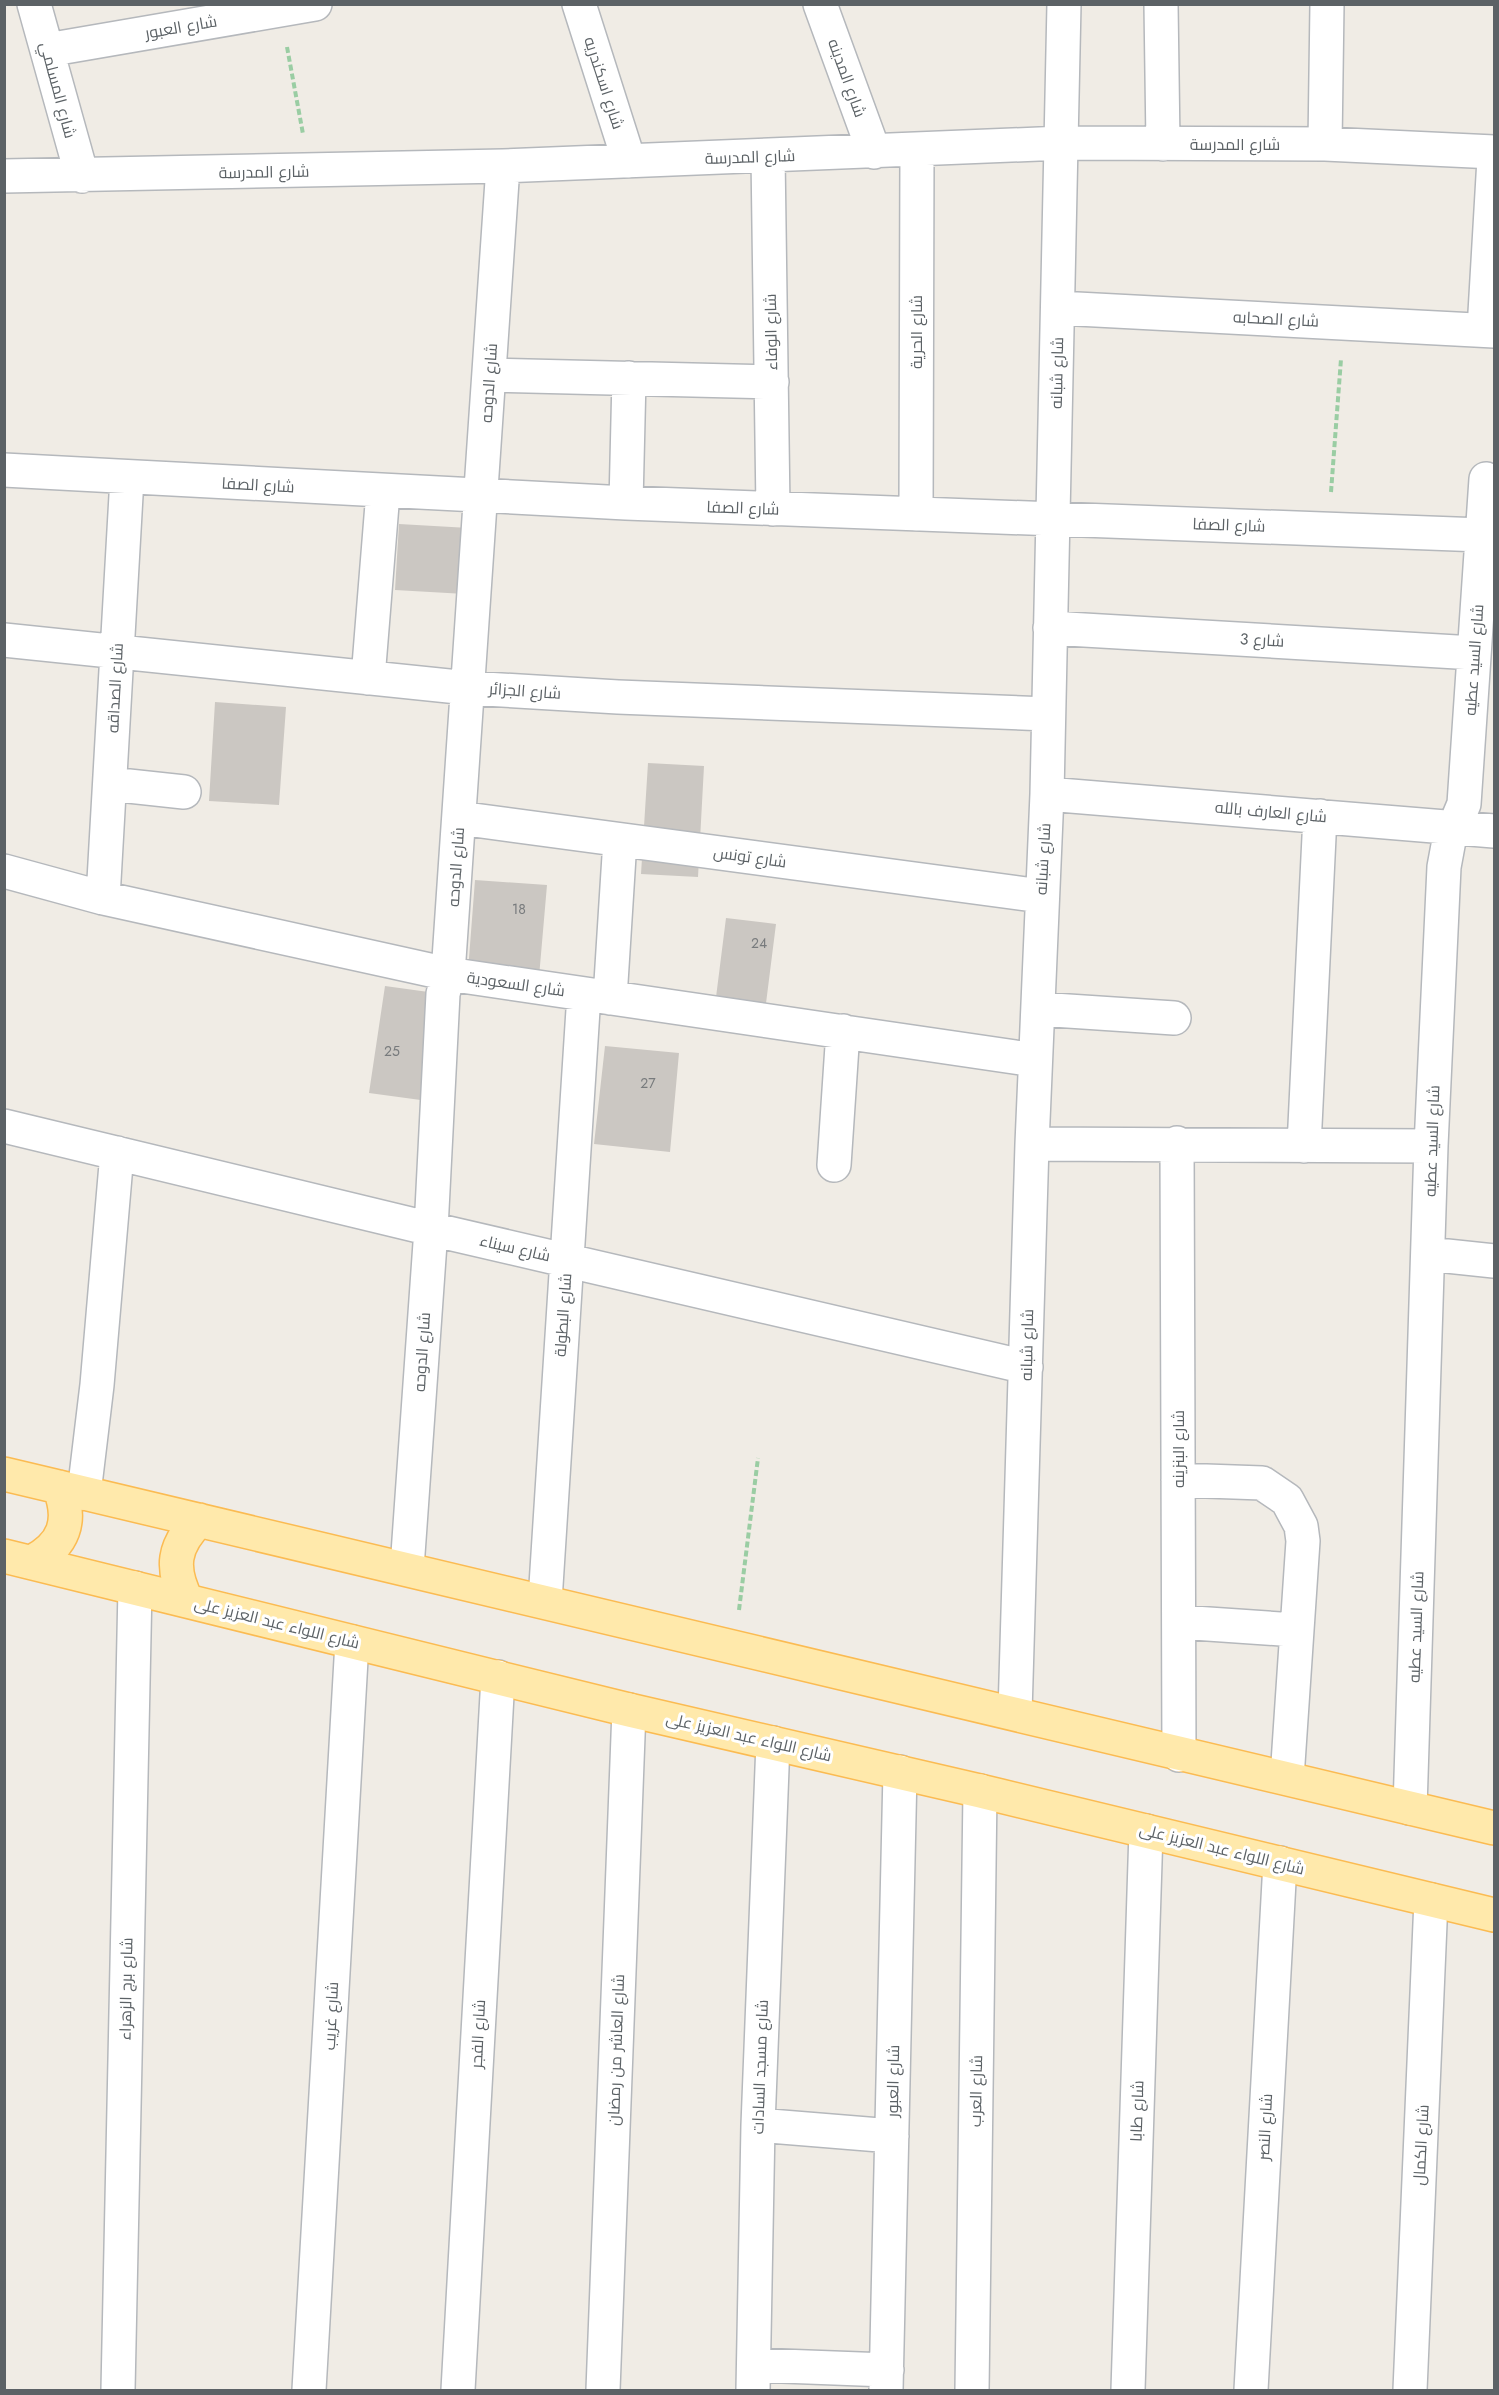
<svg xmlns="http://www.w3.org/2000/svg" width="1499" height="2395" viewBox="0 0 1499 2395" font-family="Jost,Cairo,sans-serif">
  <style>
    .building { fill: #cbc7c2 }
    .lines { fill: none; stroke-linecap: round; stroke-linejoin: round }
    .minor-casing { stroke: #b5b8bc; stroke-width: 36 }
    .major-casing { stroke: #fbbb52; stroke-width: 36 }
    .path { stroke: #9acda3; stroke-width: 4; stroke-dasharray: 6 3; stroke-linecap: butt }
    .minor { stroke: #fff; stroke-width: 33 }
    .major { stroke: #ffe9ab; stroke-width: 33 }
    .labels { text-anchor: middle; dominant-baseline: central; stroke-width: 6; stroke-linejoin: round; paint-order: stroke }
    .number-label { font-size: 14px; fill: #787b7d }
    .street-label { font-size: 16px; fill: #5c6266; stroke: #fff }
  </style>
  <rect width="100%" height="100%" fill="#f0ece5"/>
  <path class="building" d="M399,524L469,528L465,594L395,590Z
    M215,702L286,707L279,805L209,801Z
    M648,763L704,766L698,877L641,874Z
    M475,880L547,885L539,977L468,971Z
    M726,918L776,924L762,1035L712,1029Z
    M385,986L443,994L428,1101L369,1093Z
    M605,1046L679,1053L670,1152L594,1144Z"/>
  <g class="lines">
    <g class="minor-casing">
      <path id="minor" d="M34,4L82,176
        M579,4L629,161
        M820,4L874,152
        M1161,4L1163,144
        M47,50L315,4
        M1325,144L1327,4
        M768,156L773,509
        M4,176L503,166L1062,143L1325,144L1494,152
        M1058,308L1494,331
        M1484,330L1494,159
        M490,375L772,382
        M4,470L626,503L1482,535
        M626,503L629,378
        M916,514L917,150
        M1050,628L1474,653
        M4,640L468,688L618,697L1047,714
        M368,678L383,492
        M110,784L184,792
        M1047,794L1494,831
        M459,818L1041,896
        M4,871L103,898L448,974L1035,1060
        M103,898L127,478
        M610,998L620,840
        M1038,1009L1174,1018
        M4,1126L431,1229L1026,1367
        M1177,1143L1179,1755
        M1032,1144L1431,1146
        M1304,1146L1320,816
        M834,1165L843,1031
        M1428,1254L1494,1261
        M1178,1480L1262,1483L1287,1500L1301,1526L1303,1541L1287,1778
        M84,1493L97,1385L117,1153
        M407,1568L431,1229L443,994L448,974L503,166
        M545,1601L584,994
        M1179,1622L1295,1630
        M1015,1713L1032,1144L1047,794L1064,4
        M1410,1808L1431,1146L1444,867L1449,840L1464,804L1486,479
        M758,2125L892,2136
        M754,2365L887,2370
        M118,2390L135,1588
        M309,2390L352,1642
        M458,2390L498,1677
        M603,2390L629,1710
        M753,2390L758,2125L773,1743
        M886,2390L900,1772
        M972,2390L980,1791
        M1128,2390L1146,1831
        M1251,2390L1280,1863
        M1410,2390L1431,1900"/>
    </g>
    <g class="major-casing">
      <path id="major" d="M4,1474L1494,1828
        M4,1556L629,1710L980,1791L1494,1915
        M32,1562C64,1545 73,1521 59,1487
        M187,1601C170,1568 173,1546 199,1520"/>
    </g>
    <path class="path" d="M287,47L303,134
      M1331,492L1341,359
      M739,1610L758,1458"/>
    <use href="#minor" class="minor"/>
    <use href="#major" class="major"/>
  </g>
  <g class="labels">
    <g class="number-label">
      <text x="519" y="909">18</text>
      <text x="759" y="943">24</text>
      <text x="392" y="1051">25</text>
      <text x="648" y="1083">27</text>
    </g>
    <g class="street-label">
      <text transform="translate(181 27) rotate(-10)">شارع العبور</text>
      <text transform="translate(847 78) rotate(70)">شارع المدينه</text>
      <text transform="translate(604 83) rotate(72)">شارع اسكندريه</text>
      <text transform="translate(58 90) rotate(75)">شارع المسلمي</text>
      <text x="1235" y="144">شارع المدرسة</text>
      <text transform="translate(750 157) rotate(-2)">شارع المدرسة</text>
      <text transform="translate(264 172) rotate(-1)">شارع المدرسة</text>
      <text transform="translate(1276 319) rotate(3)">شارع الصحابه</text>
      <text transform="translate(771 332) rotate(-91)">شارع الوفاء</text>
      <text transform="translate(916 332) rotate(-90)">شارع الحرية</text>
      <text transform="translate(1057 373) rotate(-89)">شارع شبانه</text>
      <text transform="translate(489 383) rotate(-86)">شارع الدوحه</text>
      <text transform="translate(258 485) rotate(3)">شارع الصفا</text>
      <text transform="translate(743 508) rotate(2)">شارع الصفا</text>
      <text transform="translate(1229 525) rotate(2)">شارع الصفا</text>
      <text transform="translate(1262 640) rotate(3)">شارع 3</text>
      <text transform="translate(1474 660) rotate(-86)">شارع السيد عطيه</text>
      <text transform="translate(115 688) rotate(-87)">شارع الصداقه</text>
      <text transform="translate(525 691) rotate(4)">شارع الجزائر</text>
      <text transform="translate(1271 812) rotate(5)">شارع العارف بالله</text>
      <text transform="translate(750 857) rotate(8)">شارع تونس</text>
      <text transform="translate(1043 859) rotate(-87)">شارع شبانه</text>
      <text transform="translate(456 867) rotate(-86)">شارع الدوحه</text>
      <text transform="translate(516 984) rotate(8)">شارع السعودية</text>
      <text transform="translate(1432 1141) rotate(-88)">شارع السيد عطيه</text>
      <text transform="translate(515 1248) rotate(13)">شارع سيناء</text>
      <text transform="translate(563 1315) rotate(-86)">شارع البطولة</text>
      <text transform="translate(1027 1345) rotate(-89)">شارع شبانه</text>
      <text transform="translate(422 1352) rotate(-86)">شارع الدوحه</text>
      <text transform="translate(1178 1449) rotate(-90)">شارع البنزينه</text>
      <text transform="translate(277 1623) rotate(14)">شارع اللواء عبد العزيز على</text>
      <text transform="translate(1416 1627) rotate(-88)">شارع السيد عطيه</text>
      <text transform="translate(749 1737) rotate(13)">شارع اللواء عبد العزيز على</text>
      <text transform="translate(1222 1849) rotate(14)">شارع اللواء عبد العزيز على</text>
      <text transform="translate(126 1989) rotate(-89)">شارع برج الزهراء</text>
      <text transform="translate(331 2016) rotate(-87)">شارع غريب</text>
      <text transform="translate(478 2034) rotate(-87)">شارع الفجر</text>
      <text transform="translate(616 2050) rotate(-88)">شارع العاشر من رمضان</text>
      <text transform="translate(760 2067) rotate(-88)">شارع مسجد السادات</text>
      <text transform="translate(893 2081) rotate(-89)">شارع العبور</text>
      <text transform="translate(976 2091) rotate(-89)">شارع العرب</text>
      <text transform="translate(1137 2111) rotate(-88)">شارع طابا</text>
      <text transform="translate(1265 2127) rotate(-87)">شارع النصر</text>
      <text transform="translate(1421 2145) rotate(-87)">شارع الكمال</text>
    </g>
  </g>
  <rect width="1499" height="2395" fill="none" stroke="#5c6266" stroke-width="12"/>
</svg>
